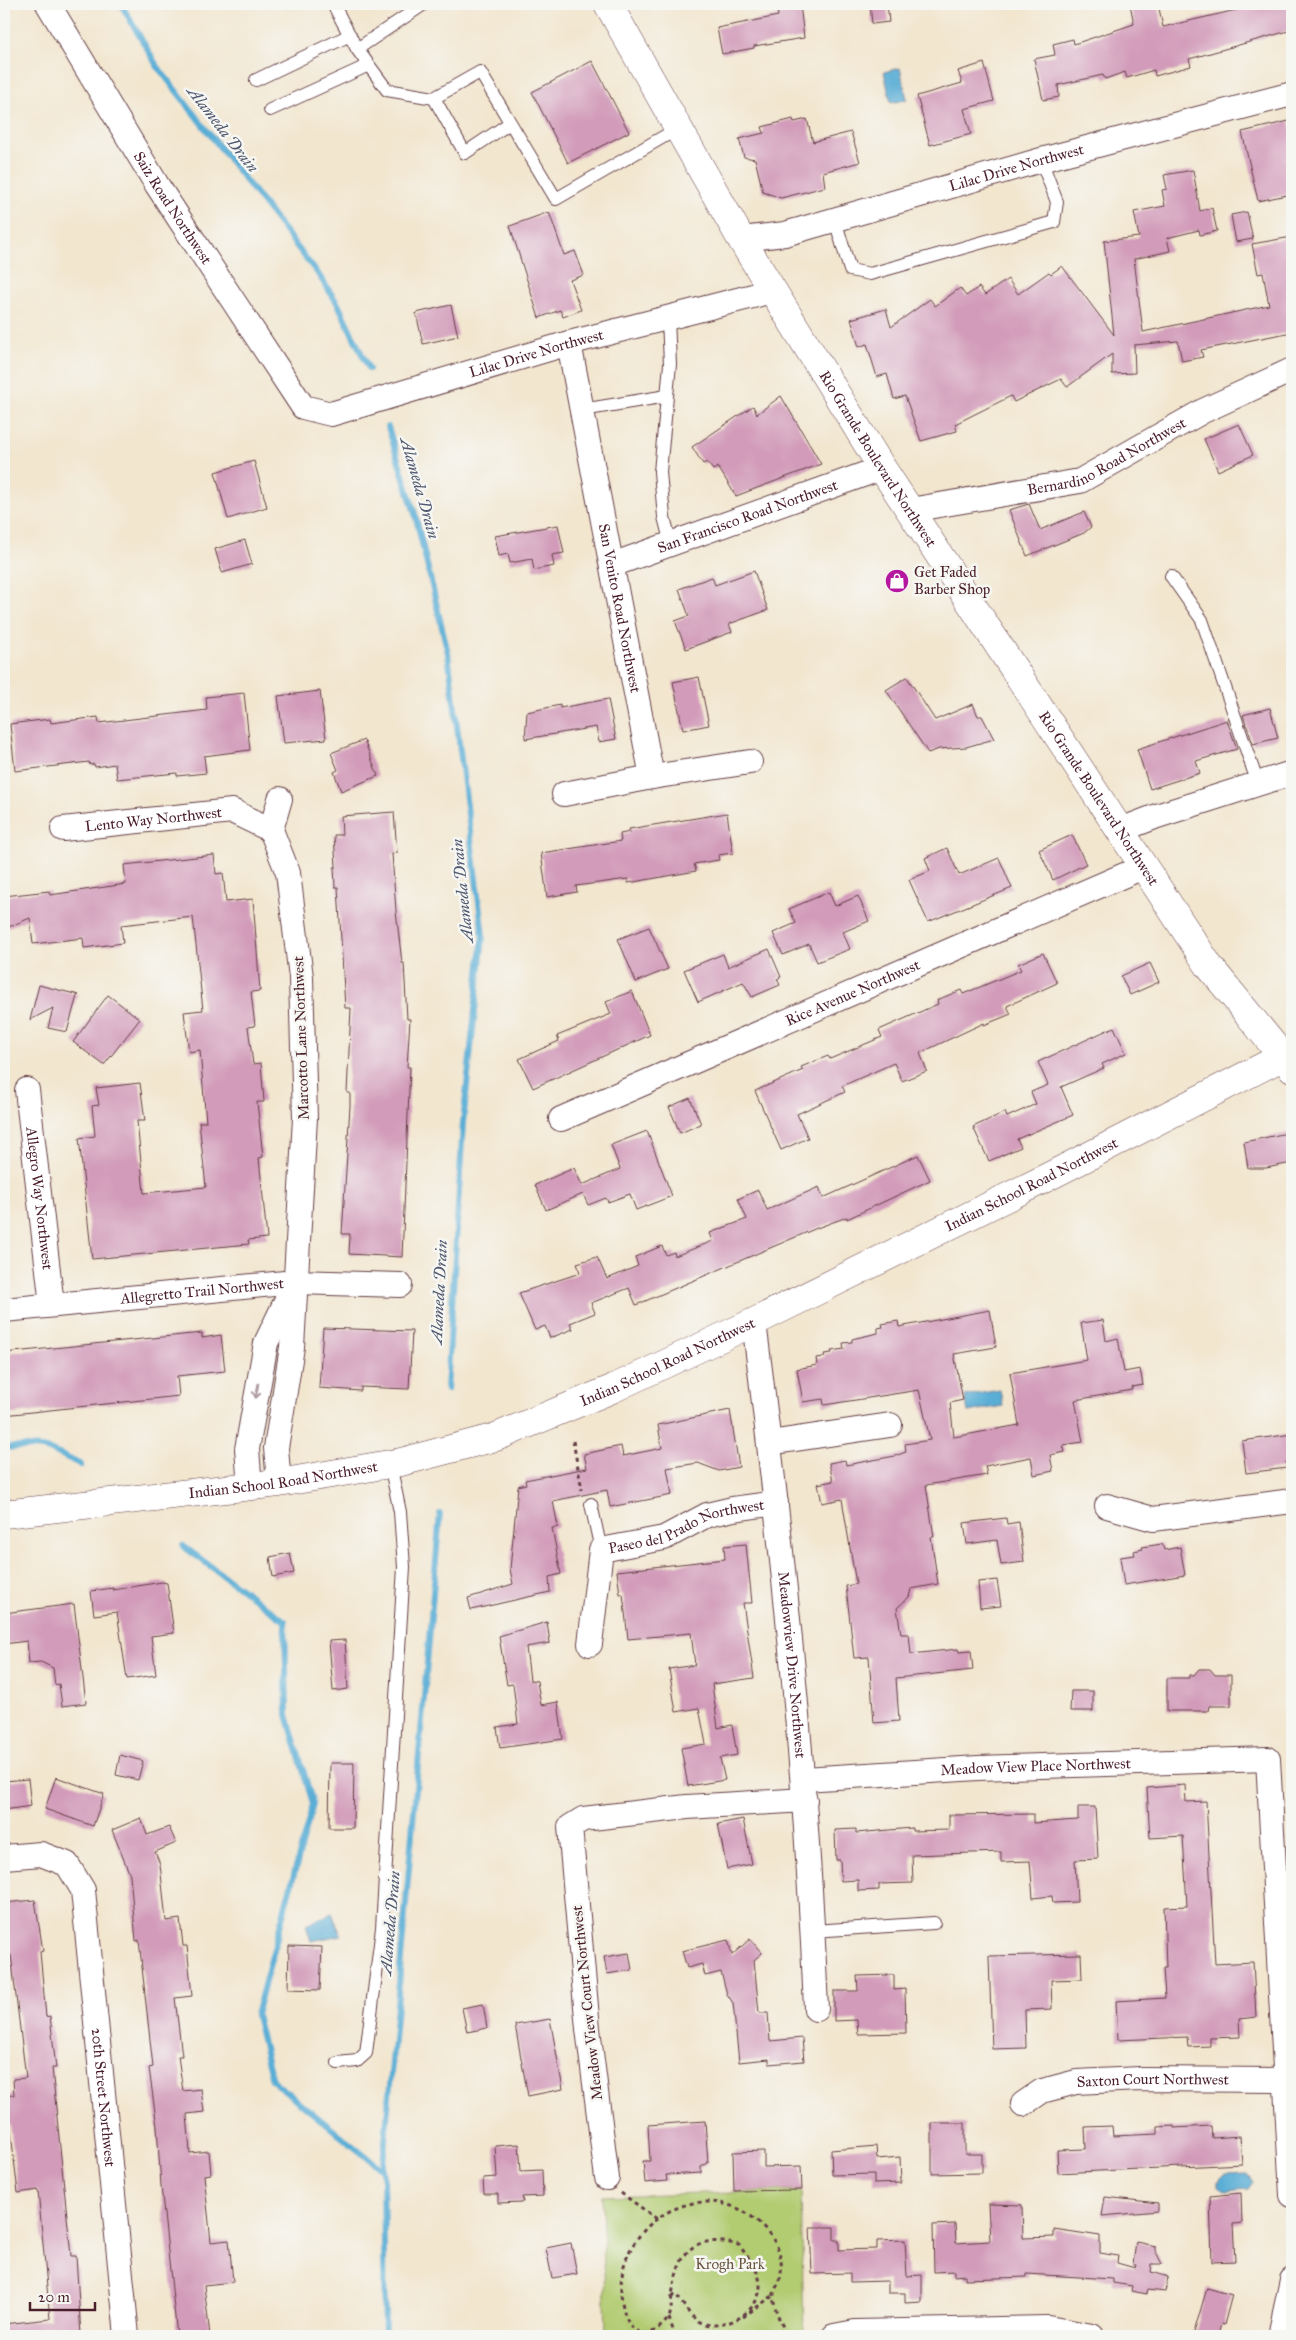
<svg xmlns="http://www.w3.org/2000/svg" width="1296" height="2340" viewBox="0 0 1296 2340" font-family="'IM FELL Great Primer',serif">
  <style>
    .green { fill: #b2cc72; stroke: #7e764e }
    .water { fill: #5aaed6; stroke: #526680 }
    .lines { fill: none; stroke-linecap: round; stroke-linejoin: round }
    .stream { stroke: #5aaed6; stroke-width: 6 }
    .building { fill: #d29bba }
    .service-casing { stroke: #633d44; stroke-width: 14 }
    .minor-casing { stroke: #633d44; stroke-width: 26 }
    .secondary-casing { stroke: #633d44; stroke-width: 29 }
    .path { stroke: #633d44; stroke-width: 3; stroke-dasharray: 4 4; stroke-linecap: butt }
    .service { stroke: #fff; stroke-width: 12 }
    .minor { stroke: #fff; stroke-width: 24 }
    .secondary { stroke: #fff; stroke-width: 28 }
    .oneway { stroke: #ae9aa0 }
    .labels { text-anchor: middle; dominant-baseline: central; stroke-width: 5; stroke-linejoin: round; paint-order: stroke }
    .street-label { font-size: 15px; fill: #4a1f2b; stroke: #f6f6f2 }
    .poi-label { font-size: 15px; fill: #4a1f2b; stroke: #f6f6f2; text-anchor: start }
    .park-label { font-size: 15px; fill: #695340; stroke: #f6f6f2 }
    .water-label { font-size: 16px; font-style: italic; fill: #50586f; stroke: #f6f6f2 }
  </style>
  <rect width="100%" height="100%" fill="#f6f6f2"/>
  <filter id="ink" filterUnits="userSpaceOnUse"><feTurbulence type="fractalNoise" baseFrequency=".02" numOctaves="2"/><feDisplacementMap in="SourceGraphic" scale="10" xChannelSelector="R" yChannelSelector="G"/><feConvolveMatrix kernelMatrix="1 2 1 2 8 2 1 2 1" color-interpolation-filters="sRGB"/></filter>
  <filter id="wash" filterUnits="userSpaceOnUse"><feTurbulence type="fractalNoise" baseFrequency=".0096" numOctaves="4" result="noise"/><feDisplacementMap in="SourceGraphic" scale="20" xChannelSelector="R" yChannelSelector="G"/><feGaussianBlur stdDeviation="1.12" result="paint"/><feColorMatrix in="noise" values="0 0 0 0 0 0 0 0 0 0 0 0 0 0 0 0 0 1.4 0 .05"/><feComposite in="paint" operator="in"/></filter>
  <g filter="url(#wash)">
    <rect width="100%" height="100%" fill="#f2e6cf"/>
    <path class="green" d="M801,2190L804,2336H606L602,2196Z"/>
    <path class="water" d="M900,68L907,99L891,103L884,72Z
      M1000,1390L1003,1406L968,1412L965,1396Z
      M332,1913L341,1935L311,1941L306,1925Z
      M1247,2174L1253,2182L1248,2189L1225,2191L1219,2186V2180L1224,2175Z"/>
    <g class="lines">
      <path class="stream" d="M121,4L157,66L318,274L338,304L369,369
        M388,427L415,514L448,653L483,936L463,1123L447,1390
        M4,1448C41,1445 48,1447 81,1465
        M183,1546L285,1621L287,1715L313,1804L256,2015L272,2080L380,2168
        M385,2336L383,2165L440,1514"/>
    </g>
    <g id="blocks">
      <path class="building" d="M776,4H800L804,38L754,46V48L722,54L717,28L778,16Z
        M870,4H887L889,22L872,24Z
        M1130,4H1158L1163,27L1262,4H1290L1292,30L1189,59L1191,66L1155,76L1154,70L1127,78L1125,72L1105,79L1103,75L1058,85L1059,97L1043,100L1034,59L1055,55L1053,44L1073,39L1074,44L1134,24Z
        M592,61L629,132L568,163L532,92Z
        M984,63L994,101L964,109L971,134L930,145L917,96L962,83L958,71Z
        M793,119L794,122L807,119L813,142L851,132L860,162L823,172L825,187L781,198L763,192L755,159L744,157L739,139L764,133L762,127Z
        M1289,121L1292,134V194L1258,201L1242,132Z
        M1193,170L1200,211L1212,208L1217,231L1200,235L1199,230L1167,238L1170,251L1134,259L1143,332L1269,305L1263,273L1258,274L1252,244L1292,237V332L1201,350L1203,357L1182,361L1178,341L1134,345L1135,373L1112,374V354L1067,387L1061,379L1014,402L1011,396L955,424L957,431L921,441L905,396L894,399L887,374L877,377L867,344L859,347L851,319L886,309L891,327L930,299L935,306L960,288L966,296L979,287L985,295L1008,279L1018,294L1049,272L1051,274L1062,266L1114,335L1104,241L1139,237L1134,212L1165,206L1162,190L1167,189L1164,175Z
        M549,212L564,255L575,251L584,275L570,280L581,310L563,317L560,310L539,318L510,226Z
        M1247,212L1253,239L1236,242L1231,215Z
        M451,305L458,336L423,344L416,313Z
        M781,396L821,464L736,496L718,467L713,470L707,462L703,464L692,447L753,406L757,414Z
        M1239,424L1253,455L1218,471L1204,439Z
        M254,461L267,507L228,519L215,472Z
        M1029,504L1040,530L1084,512L1091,527L1084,533L1027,556L1009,510Z
        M558,525L564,553L552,555L554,566L534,570L532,559L510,563L508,554L499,556L495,536Z
        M245,540L252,564L222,573L215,549Z
        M754,571L768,610L729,624L732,632L686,649L675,621L689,616L679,589L712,577L715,585Z
        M699,677L709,725L683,730L673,682Z
        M907,677L935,720L973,704L978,716H982L994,739L966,747L939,749L928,753L886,690Z
        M320,691L326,739L284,743L278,696Z
        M244,693L250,750L204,756L206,773L177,776V773L117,779L115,764L95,767L94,764L90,765L89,762L15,771L10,724L50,719L51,723L98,717L99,723L207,710L206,697Z
        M608,699L616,739L599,742L596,727L525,739L527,712L560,705V708Z
        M1270,708L1278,738L1253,744L1243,715Z
        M1227,720L1237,749L1196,761L1200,773L1150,789L1137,749Z
        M364,740L378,776L341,791L334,772L338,770L331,753Z
        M394,812L397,853L392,854L396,911L402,963H404L407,1019H410L407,1067H410L402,1257L349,1254L350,1234H342L350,1106V1093H347L351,1008H345L338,887H335L334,867H336L334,835H342L341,816Z
        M727,813L733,853L718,855L719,860L694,864L696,871L628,883V879L576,886L577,892L547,897L541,853L621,841L620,834L630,832L629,829Z
        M1072,835L1086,864L1053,880L1039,850Z
        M947,848L959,875L999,858L1012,888L928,922L909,880L930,871L925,858Z
        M214,855L216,874L223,873L226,902L253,899L260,991L251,992L255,1026L248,1027L253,1064L261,1063L264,1102H257L263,1157L259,1158L267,1238L248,1240L249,1244L92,1259L79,1138L95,1136L92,1106L99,1105L96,1088L140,1083L145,1121H137L144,1193L206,1187L199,1122H206L200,1050L189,1052L184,1012L203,1010L193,917L121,925L123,943L84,948L83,938L33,944L30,918L4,929V896L49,891L50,895L126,884L124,865Z
        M829,892L835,906L858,896L869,921L843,932L850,949L817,962L809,944L783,955L773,933L796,923L789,909Z
        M649,927L668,969L636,982L618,939Z
        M769,949L781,977L777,979L780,985L752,997L743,982L698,1002L684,970L723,954L728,967Z
        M1043,953L1057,983L1007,1006L1011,1014L984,1025V1023L920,1053L927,1071L902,1081L894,1063L842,1086L845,1092L797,1114L808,1138L781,1150L755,1091L803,1070L801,1067L828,1056L830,1059L882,1037L879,1030L938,1004L937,1000L961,990L963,994L1021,970L1018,964Z
        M1150,963L1159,982L1130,995L1121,976Z
        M39,985L79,995L77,996L67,1032L48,1028L53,1008L30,1020Z
        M632,991L650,1035L533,1088L519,1059L559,1041L557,1036L611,1014L606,1002Z
        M108,995L140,1019L104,1065L73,1042Z
        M1114,1027L1126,1053L1102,1064L1104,1068L1061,1087L1073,1115L1017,1139L1021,1147L989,1161L973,1127L1005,1112L1007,1117L1036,1104L1031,1092L1048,1085L1038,1062Z
        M690,1098L701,1124L680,1133L669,1107Z
        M647,1131L672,1196L636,1210L630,1194L608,1202L606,1198L588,1205L583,1194L546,1210L535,1185L574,1168L582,1185L620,1169L611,1145Z
        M1292,1132V1163L1266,1168H1248L1244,1142Z
        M918,1155L930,1180L847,1219V1217L817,1228L636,1305L629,1288L591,1303L595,1313L570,1323L573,1329L550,1338L545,1326L535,1330L519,1293L580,1273L577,1263L597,1257L607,1279L638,1266L635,1257L662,1246L666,1255L674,1252L675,1256L713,1241L710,1233L747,1219L738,1199L758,1190L767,1210L819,1187L823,1198Z
        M990,1310L996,1347L954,1354L963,1400L950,1403L954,1437L1019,1425L1010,1373L1087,1360L1081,1323L1103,1320L1106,1341L1118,1338L1124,1372L1140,1369L1143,1385L1132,1387V1390L1075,1400L1083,1442L1063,1445L1065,1452L1050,1455L1053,1471L1034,1475L1031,1457L985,1466L987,1475L926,1485L934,1537H931L938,1584L911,1589L909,1597L897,1608L901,1634H909L911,1654L958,1649L959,1652L971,1651L973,1670L896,1678L899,1721L874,1723L869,1657L854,1658L846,1586L856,1584L842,1499L822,1503L818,1484L833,1481L829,1463L845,1460L846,1465L895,1456L906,1452L905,1444L930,1440L919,1390L824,1405L823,1399L803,1402L797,1369L817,1365L816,1358L825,1357L824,1354L832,1353L831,1351L844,1349L843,1343L852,1342V1339L878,1333V1328L883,1327L882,1324L898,1321L899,1327Z
        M323,1328L412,1331L409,1389L361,1387V1391L319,1388Z
        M202,1333V1338L221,1335L225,1371L177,1376L179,1396L4,1415V1353Z
        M730,1410L739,1467L719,1471L698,1463L667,1468L672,1495L610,1507L607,1490L553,1501L558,1527L552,1528L561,1574L549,1577L550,1592L471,1610L468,1598L513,1584L510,1569L518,1486L526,1484L525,1480L587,1468L584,1454L621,1446L623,1456L662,1448L658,1425Z
        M1292,1434V1461L1286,1462L1287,1468L1246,1473L1242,1441Z
        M1006,1518L1007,1524L1019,1522L1024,1562L1001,1565L997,1540L967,1544L964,1523Z
        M746,1544L752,1603H743L754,1678L712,1684L718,1728L732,1725L737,1755L720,1758L725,1780L688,1786L681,1748L706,1744L699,1708L676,1712L669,1669L695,1665L691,1633L628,1639L623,1594H620L617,1571L725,1559L724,1546Z
        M1162,1544L1164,1550L1180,1547L1185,1575L1124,1585L1120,1557L1135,1555L1134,1551L1143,1549L1142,1547Z
        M290,1553L294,1573L273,1577L270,1557Z
        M997,1580L1001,1606L980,1608L978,1582Z
        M162,1582L167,1583L174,1633L151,1636L156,1675L127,1679L117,1612L94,1615L91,1591L113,1588V1590Z
        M74,1604L86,1703L62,1706L59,1684L55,1685L53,1668L41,1662L29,1663L27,1641L4,1644V1613Z
        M547,1622L550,1643L526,1647L530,1680L537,1681L541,1705L558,1702L563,1739L500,1748L497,1727L518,1724L513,1684L507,1685L499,1636Z
        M345,1640L348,1689L333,1691L329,1641Z
        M1199,1669H1210L1215,1675H1231V1706H1209L1208,1711H1167V1678H1189V1675H1194Z
        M1071,1691H1093V1711H1070Z
        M120,1755L143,1761L138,1780L116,1775Z
        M330,1763H354L353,1828H329Z
        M56,1777L104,1794L93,1826L45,1809Z
        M28,1779L31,1806L4,1810V1781Z
        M1185,1785L1186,1802L1206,1801L1215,1964L1253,1962L1256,2017L1239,2019L1240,2037L1210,2038V2046L1188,2047L1187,2037L1118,2040L1116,2001L1165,1998L1163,1968H1166L1164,1907L1187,1906L1183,1836L1150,1838L1147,1788Z
        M1078,1807H1095L1098,1859L1075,1860L1077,1902L1053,1903L1052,1896L1033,1898L1030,1861L1001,1862V1852L912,1855L913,1883L879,1884V1890L858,1891V1880L841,1881L840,1860H836L835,1830L856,1829V1833L912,1828V1831L949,1830V1815L1033,1814V1823L1078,1820Z
        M141,1818L147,1835L169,1827L176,1843L155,1852L160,1864L166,1921L180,1919L183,1946H187L192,1996L175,1998L182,2056H178L183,2091L201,2089L204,2112L187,2114L190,2153L209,2151L211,2174L204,2175L211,2242L229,2240L233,2282L204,2285L210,2336H177L161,2186L157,2127L149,2068L153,2067L139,1940L136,1941L130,1875L112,1830Z
        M743,1819L752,1864L727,1869L718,1824Z
        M35,1900L43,1951L40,1952L46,2017L50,2016L56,2068H52L71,2256H76L81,2336H4V2324L50,2319L38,2190L18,2193L10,2124H4V2096L14,2095L13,2079L26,2078L11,1955L4,1956V1903Z
        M750,1939L762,1953L754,1960L759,2013H768L770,2041L802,2038L804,2061L769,2064V2059L739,2062L733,2003L727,1994L721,1972L705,1976L702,1964L687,1968L682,1951L728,1940L732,1955Z
        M289,1946L322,1947L320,1990L288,1989Z
        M629,1953L632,1970L607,1974L604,1957Z
        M1081,1954L1082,1979L1051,1980L1052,2009L1025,2010L1026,2048L992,2049L989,1956Z
        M894,1975V1990L905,1989L906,2033L858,2034L857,2020L834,2021V1991H858L857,1976Z
        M483,2004L487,2028L467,2032L462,2008Z
        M550,2019L563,2089L528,2096L515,2025Z
        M705,2121L708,2163L701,2167V2173L666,2175L667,2181L645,2183L643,2161H650L648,2125Z
        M932,2123H965V2154H982V2173L932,2174Z
        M1112,2126L1113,2136L1158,2134V2127L1174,2126V2128L1211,2126L1212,2138L1240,2136L1242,2164L1058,2173L1057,2150L1086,2149L1085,2127Z
        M519,2144L521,2171L542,2170L543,2196L522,2197L523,2202L498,2203V2194H484L483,2178L497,2177L495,2146Z
        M876,2146L877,2159L900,2157L901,2183L874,2184V2174L832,2175L831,2150Z
        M764,2151V2167L801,2166L802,2190L734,2191L733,2152Z
        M1241,2193L1242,2223L1233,2224L1235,2261L1212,2262L1210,2196Z
        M1105,2197L1158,2203V2211L1102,2216Z
        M988,2204L1022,2205L1023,2238L1054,2237V2229L1100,2236V2253L1118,2256L1117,2263L1135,2268L1136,2265H1133L1136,2242L1155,2246V2250L1162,2264H1152L1151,2272L1168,2277L1165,2292L1148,2290L1147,2294L1131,2291L1132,2286L1113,2283V2279L1027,2274V2277L965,2279V2275L954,2276V2271L934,2272L933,2225L955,2224L956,2243L990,2241Z
        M810,2227H834V2240H839V2250L877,2249V2241L905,2240L907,2276L922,2275V2302L905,2303V2293H888V2281L850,2282V2273L812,2274Z
        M571,2243L577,2274L552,2278L546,2248Z
        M1207,2288L1232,2295L1224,2325L1221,2324L1218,2336H1193Z"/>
    </g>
  </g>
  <g filter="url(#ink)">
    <use href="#blocks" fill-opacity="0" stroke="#633d44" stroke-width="1"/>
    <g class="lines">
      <g class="service-casing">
        <path id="service" d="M333,4L357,49L424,4
          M357,49L387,90L434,98
          M256,80L350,35
          M270,110L369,65
          M510,123L465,153L434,98L480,72L556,199L677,129
          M835,220L850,270L870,274L1054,222L1057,202L1041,160
          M668,318L670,364L660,472L664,517L671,544
          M582,410L667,396
          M1171,576L1202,620L1258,784
          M591,1504L601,1550
          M813,1931L934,1923
          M338,2063L357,2061L366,2053L382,1928L404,1567L400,1512L390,1464"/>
      </g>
      <g class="minor-casing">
        <g id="minor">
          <path id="s1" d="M48,4L157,185L303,407L331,414L569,343L772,291"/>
          <path id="s2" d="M741,239L785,234L1041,160L1292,94"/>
          <path id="s3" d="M569,343L652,777"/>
          <path id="s4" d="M910,510L1080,481L1203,411L1292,370"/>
          <path id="s5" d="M612,565L882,468"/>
          <path d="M564,794L652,777L750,762"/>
          <path id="s6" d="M63,829L232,811L271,830"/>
          <path d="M1118,831L1157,816L1292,773"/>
          <path id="s7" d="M27,1090L52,1305"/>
          <path id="s8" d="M561,1119L1143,867"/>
          <path id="s9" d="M4,1310L295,1282L400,1285"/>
          <path id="s10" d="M754,1322C783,1551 807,1779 816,2009"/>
          <path d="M769,1443L890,1425"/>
          <path d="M279,1483L276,1448L292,1347L305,1118L301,977L288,873L271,830L280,799"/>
          <path d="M250,1487L247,1449L266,1343L291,1291"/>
          <path d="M1107,1506L1153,1519L1292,1501"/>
          <path id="s11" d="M590,1644L601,1550L664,1538L707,1515L733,1509L776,1503"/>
          <path id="s12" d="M804,1779L978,1768L1268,1759L1292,2195"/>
          <path id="s13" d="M4,1857L41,1854L67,1864L83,1890L127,2336"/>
          <path id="s14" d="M1023,2104L1042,2091L1076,2082L1140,2079L1287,2080"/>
          <path d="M607,2178L588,2029L570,1827L583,1819L687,1807L805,1800"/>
          <path d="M834,2336L855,2332L1048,2328L1092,2336"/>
          <path d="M1280,2336L1292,2280"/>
        </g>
      </g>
      <g class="secondary-casing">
        <g id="secondary">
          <path id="s15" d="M608,4L741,239L882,468L1209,966L1292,1068"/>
          <path id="s16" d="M4,1514L279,1483L401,1462L496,1437L612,1389L754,1322L1036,1183L1282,1057"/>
        </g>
      </g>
      <path class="path" d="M573,1441L582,1490
        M621,2193L657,2219
        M672,2297L675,2294C684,2303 687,2315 700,2322C726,2334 767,2308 759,2278C756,2266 746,2255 739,2245C692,2234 680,2249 672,2295C671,2301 672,2311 669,2317C667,2321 662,2325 659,2328C655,2332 647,2334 642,2333C630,2330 625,2318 623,2307C605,2225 709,2163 767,2231C779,2245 784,2261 780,2280C778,2284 775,2289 774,2294C772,2306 782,2326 788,2336
        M743,2317L774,2295
        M669,2318L675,2336"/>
      <use href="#service" class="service"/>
      <use href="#minor" class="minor"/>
      <use href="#secondary" class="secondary"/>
    </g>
    <defs><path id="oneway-shaft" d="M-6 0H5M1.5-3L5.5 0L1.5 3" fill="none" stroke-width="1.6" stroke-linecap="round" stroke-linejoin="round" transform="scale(1.25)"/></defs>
    <use class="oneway" href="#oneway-shaft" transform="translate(257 1391) rotate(100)"/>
  </g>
  <defs>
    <g id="shop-disc" transform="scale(1.25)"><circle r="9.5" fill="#b5179e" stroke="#f6f6f2"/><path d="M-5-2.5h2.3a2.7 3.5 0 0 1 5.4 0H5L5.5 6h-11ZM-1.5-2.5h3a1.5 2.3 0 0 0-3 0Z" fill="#fff"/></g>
  </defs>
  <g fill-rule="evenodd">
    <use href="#shop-disc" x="897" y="581"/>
  </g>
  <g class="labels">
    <g class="street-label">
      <text stroke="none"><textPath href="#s2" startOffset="285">Lilac Drive Northwest</textPath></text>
      <text stroke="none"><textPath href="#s1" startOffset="239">Saiz Road Northwest</textPath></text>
      <text stroke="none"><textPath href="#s1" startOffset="720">Lilac Drive Northwest</textPath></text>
      <text stroke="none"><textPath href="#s4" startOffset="206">Bernardino Road Northwest</textPath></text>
      <text stroke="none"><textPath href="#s15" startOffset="529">Rio Grande Boulevard Northwest</textPath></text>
      <text stroke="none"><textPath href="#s5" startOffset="144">San Francisco Road Northwest</textPath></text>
      <text stroke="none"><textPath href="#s3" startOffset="270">San Venito Road Northwest</textPath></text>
      <text stroke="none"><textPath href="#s15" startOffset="934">Rio Grande Boulevard Northwest</textPath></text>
      <text stroke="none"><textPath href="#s6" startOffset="91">Lento Way Northwest</textPath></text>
      <text stroke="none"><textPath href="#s8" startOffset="318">Rice Avenue Northwest</textPath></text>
      <text transform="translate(301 1038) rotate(-92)">Marcotto Lane Northwest</text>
      <text stroke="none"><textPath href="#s16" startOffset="1091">Indian School Road Northwest</textPath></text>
      <text stroke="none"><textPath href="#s7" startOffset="109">Allegro Way Northwest</textPath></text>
      <text stroke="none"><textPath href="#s9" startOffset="199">Allegretto Trail Northwest</textPath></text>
      <text stroke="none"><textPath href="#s16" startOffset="686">Indian School Road Northwest</textPath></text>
      <text stroke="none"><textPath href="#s16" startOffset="281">Indian School Road Northwest</textPath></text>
      <text stroke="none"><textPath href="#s11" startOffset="184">Paseo del Prado Northwest</textPath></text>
      <text stroke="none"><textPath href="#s10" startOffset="345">Meadowview Drive Northwest</textPath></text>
      <text stroke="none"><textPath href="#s12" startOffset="232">Meadow View Place Northwest</textPath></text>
      <text transform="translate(587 2003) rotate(-96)">Meadow View Court Northwest</text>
      <text stroke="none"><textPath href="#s14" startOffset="135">Saxton Court Northwest</textPath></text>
      <text stroke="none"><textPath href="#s13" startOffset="304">20th Street Northwest</textPath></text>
    </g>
    <g class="poi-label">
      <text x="914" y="572">Get Faded<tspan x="914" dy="17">Barber Shop</tspan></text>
    </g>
    <g class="park-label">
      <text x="730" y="2264">Krogh Park</text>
    </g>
    <g class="water-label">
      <text transform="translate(223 129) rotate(52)">Alameda Drain</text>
      <text transform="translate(420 488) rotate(74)">Alameda Drain</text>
      <text transform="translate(462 891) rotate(-96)">Alameda Drain</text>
      <text transform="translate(439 1292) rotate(-87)">Alameda Drain</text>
      <text transform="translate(390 1923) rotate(-85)">Alameda Drain</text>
    </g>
  </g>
  <rect width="1296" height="2340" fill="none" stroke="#f6f6f2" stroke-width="20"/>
  <path d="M30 2302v8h65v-8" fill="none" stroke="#4a1f2b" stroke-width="2.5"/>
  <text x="38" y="2302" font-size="15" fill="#4a1f2b" stroke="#f6f6f2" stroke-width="4" paint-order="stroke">20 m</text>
</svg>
